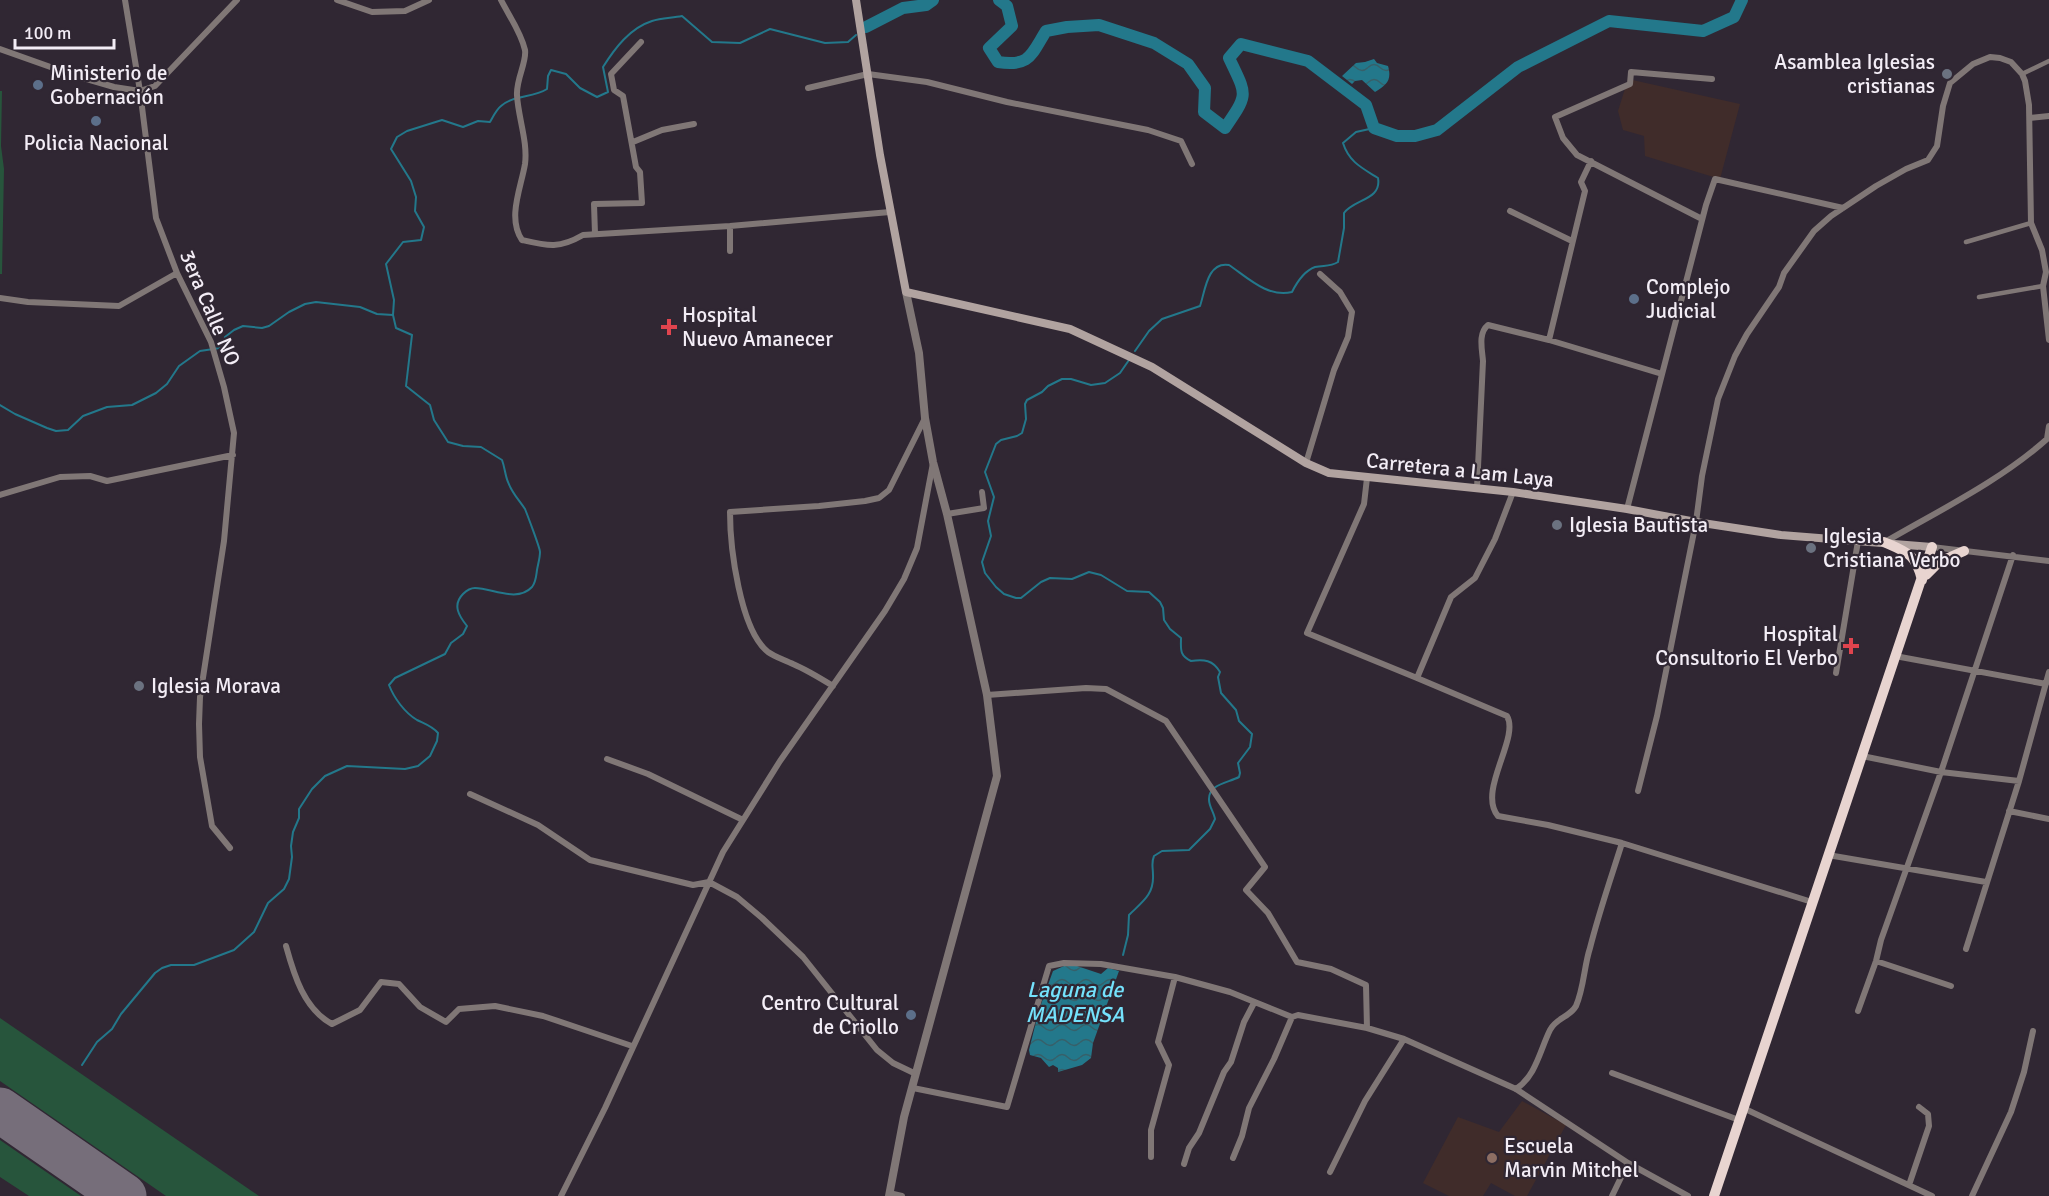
<svg xmlns="http://www.w3.org/2000/svg" width="2049" height="1196" viewBox="0 0 2049 1196" font-family="Signika,sans-serif">
  <style>
    .education { fill: #402c2a }
    .grass { fill: #27553c }
    .water { fill: url(#water-waves) }
    .lines { fill: none; stroke-linecap: round; stroke-linejoin: round }
    .stream { stroke: #23788b; stroke-width: 2 }
    .river { stroke: #23788b; stroke-width: 12 }
    .runway { stroke: #766e7a; stroke-width: 45 }
    .pedestrian { stroke: #807776; stroke-width: 4.5 }
    .minor { stroke: #807776; stroke-width: 6 }
    .tertiary { stroke: #807776; stroke-width: 8 }
    .secondary { stroke: #b1a3a0; stroke-width: 8 }
    .trunk { stroke: #e8d4d0; stroke-width: 10 }
    .worship-dot { fill: #6b7280; stroke: #302733; stroke-width: 2 }
    .service-dot { fill: #5c6f8a; stroke: #302733; stroke-width: 2 }
    .health-dot { fill: #e0444e; stroke: #302733; stroke-width: 2 }
    .education-dot { fill: #8d6e63; stroke: #302733; stroke-width: 2 }
    .labels { text-anchor: middle; dominant-baseline: central; stroke-width: 4.5; stroke-linejoin: round; paint-order: stroke }
    .poi-label { font-size: 21px; fill: #f3edf6; stroke: #302733; text-anchor: start }
    .street-label { font-size: 21px; fill: #f3edf6; stroke: #302733 }
    .water-label { font-size: 22px; font-style: italic; fill: #74e2fc; stroke: #302733 }
  </style>
  <defs>
    <pattern id="water-waves" width="16" height="10" patternUnits="userSpaceOnUse" patternTransform="scale(1.5)"><rect width="16" height="10" fill="#23788b"/><path d="M0 5q4-4 8 0t8 0" fill="none" stroke="#36606a"/></pattern>
  </defs>
  <rect width="100%" height="100%" fill="#302733"/>
  <path class="education" d="M1628,79L1740,104L1720,179L1645,156L1644,136L1623,130L1618,111Z
    M1522,1101L1566,1125L1527,1196H1515L1491,1183L1483,1196H1449L1423,1183L1458,1117L1499,1132Z"/>
  <path class="grass" d="M0,91H2L1,146L4,169L2,274H0Z
    M0,1018L259,1196H166L0,1081Z
    M0,1140L81,1196H29L0,1177Z"/>
  <path class="water" d="M1374,59L1377,63L1388,66C1392,80 1387,85 1375,92L1362,80L1355,81L1352,84L1342,76L1356,63L1365,62Z
    M1064,966H1077L1101,974L1108,968L1119,971L1093,1043L1091,1058L1082,1065L1058,1072V1068L1053,1065L1049,1067L1041,1058L1030,1055L1029,1050L1039,1010L1053,971Z"/>
  <g class="lines">
    <path class="stream" d="M1135,351L1149,331L1162,319L1200,306C1205,292 1207,261 1229,265C1248,278 1268,298 1292,292C1297,282 1304,271 1315,267C1324,265 1330,267 1338,262L1344,228V213C1354,199 1382,200 1378,178C1362,168 1349,162 1343,143L1356,132L1374,128
      M0,405L15,414L47,428L56,431L68,430L83,416L107,407L132,405L156,393L167,384L179,366L200,351L220,348L224,344L225,337L234,330L243,326L262,328L269,326L289,312L305,304L316,302L360,307L377,314L393,315
      M1123,955L1128,935L1129,915C1142,902 1154,895 1153,875C1153,867 1151,863 1154,856L1162,851L1189,850L1210,829L1215,819C1214,813 1209,806 1209,800C1208,784 1228,783 1239,777L1240,773L1238,763L1250,747L1252,734L1239,721L1236,710L1221,693L1218,677L1220,672C1213,660 1204,659 1191,661C1179,655 1181,649 1181,638L1170,629L1164,620L1163,608L1160,602L1149,592L1127,591L1101,575L1089,572L1072,579L1050,578L1041,582L1021,598H1016L1004,594L996,587L985,573L982,562L991,536L988,521L994,497L985,472L996,444L1001,440L1017,436L1022,433L1026,419L1025,404L1027,400L1042,392L1048,386L1062,379H1071L1091,385L1105,383L1120,373L1129,360
      M82,1065L97,1042L112,1029L121,1014L155,973L162,968L171,965H194L234,950L254,932L268,903L284,889L289,879L292,857L291,846L293,832L299,818V809L312,789L325,776L347,766L405,769L418,766L430,756L437,741L438,733C432,726 425,724 417,720C405,713 394,698 389,685L395,678L445,654L451,643L463,634L467,626C459,616 452,605 463,594C466,591 470,588 475,588C492,588 517,603 532,587C536,582 536,577 537,570C538,564 540,558 540,552C540,548 527,514 525,509C519,500 512,493 508,482C505,475 505,468 502,460L481,447L463,446L448,442L434,420L430,405L406,386L412,335L396,328L393,315L394,300L386,264L403,242L421,240L424,227L415,211L416,197L411,181L391,149L397,137L407,131L442,120L463,127L478,121L490,122C493,117 496,110 501,106C513,95 533,98 547,89L548,76L551,70L566,74L580,88L597,97L608,92L603,67C615,48 630,28 652,21C661,18 672,18 682,16L712,42L740,43L770,29L825,43L848,42L856,35"/>
    <path class="river" d="M999,0L1007,6L1012,26L989,48L998,62C1030,67 1031,55 1046,31L1067,27L1099,25L1154,43L1188,64L1205,88L1204,112L1225,128C1249,93 1247,96 1229,58L1241,44L1308,61L1366,105L1374,128L1397,136H1415L1437,130L1518,67L1609,21L1703,31L1734,17L1742,0
      M866,27L903,8L926,5L933,0"/>
    <path class="runway" d="M0,1110L124,1196"/>
    <path class="pedestrian" d="M2022,74L2049,61
      M1966,242L2031,223
      M1979,297L2043,286"/>
    <path class="minor" d="M125,0L140,91L156,218L177,273L211,342L224,387L234,433L224,541L200,697L199,724L200,757L212,826L230,848
      M337,0L372,12L405,11L429,0
      M501,0C509,16 521,32 525,50C527,62 516,79 517,95C518,117 528,142 525,164C521,188 507,218 522,240C548,246 559,249 583,235L730,226L890,212
      M0,49L73,75L114,87L140,91L155,86L237,0
      M808,88L868,74L927,82L1007,102L1148,130L1181,141L1192,164
      M2030,118L2049,116
      M633,142L662,130L694,124
      M1510,211L1572,241
      M1702,219L1577,155L1563,138L1555,117L1630,84L1631,72L1712,79
      M595,234L594,204L642,203L640,172L636,167L623,96L614,90L611,74L641,42
      M730,251V226
      M0,298L28,302L119,306L177,273
      M1549,340L1585,191L1581,182L1591,161
      M1306,463L1334,370L1348,337L1352,312L1340,292L1320,274
      M1367,478L1364,504L1307,633L1417,678
      M1477,488L1483,361C1482,349 1478,333 1488,325L1549,340L1662,374
      M1513,492L1495,539L1475,578L1451,597L1417,678L1507,716C1520,738 1477,791 1498,816L1548,825L1622,843L1812,902
      M0,495L60,477L90,476L107,481L233,455
      M1627,509L1706,205L1715,179L1843,208
      M947,514L984,508L982,492
      M1885,542C1940,510 2000,481 2047,439L2049,426
      M1932,547L2049,561
      M1895,656L2046,684
      M1836,673L1858,541
      M833,686C820,678 807,670 793,664C785,660 775,657 768,652C740,630 730,547 730,512L819,506L865,501L879,498L889,490L925,418
      M987,695L1086,688L1106,689L1166,721L1265,867L1246,890L1268,913L1297,962L1331,969L1366,985L1367,1028L1404,1039L1516,1089L1628,1163L1688,1196
      M1862,756L1941,772L2019,781
      M607,759L648,774L743,820
      M1638,791L1657,716L1696,522L1702,476L1718,399L1735,356L1747,334L1779,287L1784,273L1814,231L1831,216L1876,186L1906,169L1928,160L1937,146L1943,106L1950,83L1973,64L1990,57L2000,58L2011,62L2022,74L2025,81L2029,105L2031,223L2042,250L2046,272L2043,286L2049,340
      M470,794L538,825L590,860L693,885L709,882L737,897L762,918L803,957L877,1050L893,1063L916,1074
      M2009,811L2049,819
      M1828,855L1986,882
      M286,946C294,975 304,1009 332,1024L360,1010L381,982L399,984L420,1007L446,1022L459,1009L495,1006L543,1016L632,1046
      M1966,949L2019,781L2049,672
      M1876,961L1951,986
      M1858,1011L1876,961L1881,940L1941,772L2013,555
      M1612,1073L1739,1120
      M913,1088L1007,1107L1049,966L1064,963L1101,964L1175,977L1230,992L1292,1017L1298,1015L1367,1028
      M1516,1089C1536,1076 1540,1050 1550,1030C1556,1018 1570,1017 1576,1006C1584,988 1584,966 1590,948C1599,912 1611,878 1622,843
      M1743,1108L1932,1196
      M1151,1157V1130L1169,1065L1158,1042L1175,977
      M1233,1158L1242,1136L1249,1108L1274,1059L1292,1017
      M1184,1164L1189,1148L1199,1133L1224,1072L1231,1062L1244,1022L1254,1003
      M1330,1172L1365,1101L1404,1039
      M1909,1185L1929,1126L1928,1114L1919,1107
      M889,1193L902,1196
      M561,1196L605,1108L723,852L780,761L885,611L904,579L917,548L933,463
      M1612,1196L1628,1163
      M1972,1196L2011,1112L2024,1072L2033,1031"/>
    <path class="tertiary" d="M889,1196L904,1117L997,776L987,695L947,514L933,462L925,418L919,353L906,292"/>
    <path class="secondary" d="M856,0L880,155L906,292L1070,329L1152,367L1306,463L1329,473L1513,492L1627,509L1696,522L1781,535L1932,547"/>
    <path class="trunk" d="M1884,542C1907,552 1916,554 1922,580
      M1926,575L1939,562L1964,551
      M1714,1196L1932,547"/>
  </g>
  <g class="worship-dot">
    <circle cx="1947" cy="74" r="6"/>
    <circle cx="1557" cy="525" r="6"/>
    <circle cx="1811" cy="548" r="6"/>
    <circle cx="139" cy="686" r="6"/>
  </g>
  <g class="service-dot">
    <circle cx="38" cy="85" r="6"/>
    <circle cx="96" cy="121" r="6"/>
    <circle cx="1634" cy="299" r="6"/>
    <circle cx="911" cy="1015" r="6"/>
  </g>
  <g class="health-dot">
    <path d="M666 318h6v6h6v6h-6v6h-6v-6h-6v-6h6z"/>
    <path d="M1848 637h6v6h6v6h-6v6h-6v-6h-6v-6h6z"/>
  </g>
  <circle class="education-dot" cx="1492" cy="1158" r="6"/>
  <g class="labels">
    <g class="poi-label">
      <text x="1935" y="62" text-anchor="end">Asamblea Iglesias<tspan x="1935" dy="24">cristianas</tspan></text>
      <text x="50" y="73">Ministerio de<tspan x="50" dy="24">Gobernación</tspan></text>
      <text x="96" y="143" text-anchor="middle">Policia Nacional</text>
      <text x="1646" y="287">Complejo<tspan x="1646" dy="24">Judicial</tspan></text>
      <text x="682" y="315">Hospital<tspan x="682" dy="24">Nuevo Amanecer</tspan></text>
      <text x="1569" y="525">Iglesia Bautista</text>
      <text x="1823" y="536">Iglesia<tspan x="1823" dy="24">Cristiana Verbo</tspan></text>
      <text x="1838" y="634" text-anchor="end">Hospital<tspan x="1838" dy="24">Consultorio El Verbo</tspan></text>
      <text x="151" y="686">Iglesia Morava</text>
      <text x="899" y="1003" text-anchor="end">Centro Cultural<tspan x="899" dy="24">de Criollo</tspan></text>
      <text x="1504" y="1146">Escuela<tspan x="1504" dy="24">Marvin Mitchel</tspan></text>
    </g>
    <g class="street-label">
      <text transform="translate(210 308) rotate(67)">3era Calle NO</text>
      <text transform="translate(1460 470) rotate(6)">Carretera a Lam Laya</text>
    </g>
    <g class="water-label">
      <text x="1075" y="989">Laguna de<tspan x="1075" dy="25">MADENSA</tspan></text>
    </g>
  </g>
  <path d="M15 39v9h99v-9" fill="none" stroke="#f3edf6" stroke-width="3"/>
  <text x="24" y="39" font-size="18" fill="#f3edf6" stroke="#302733" stroke-width="4.5" paint-order="stroke">100 m</text>
</svg>
